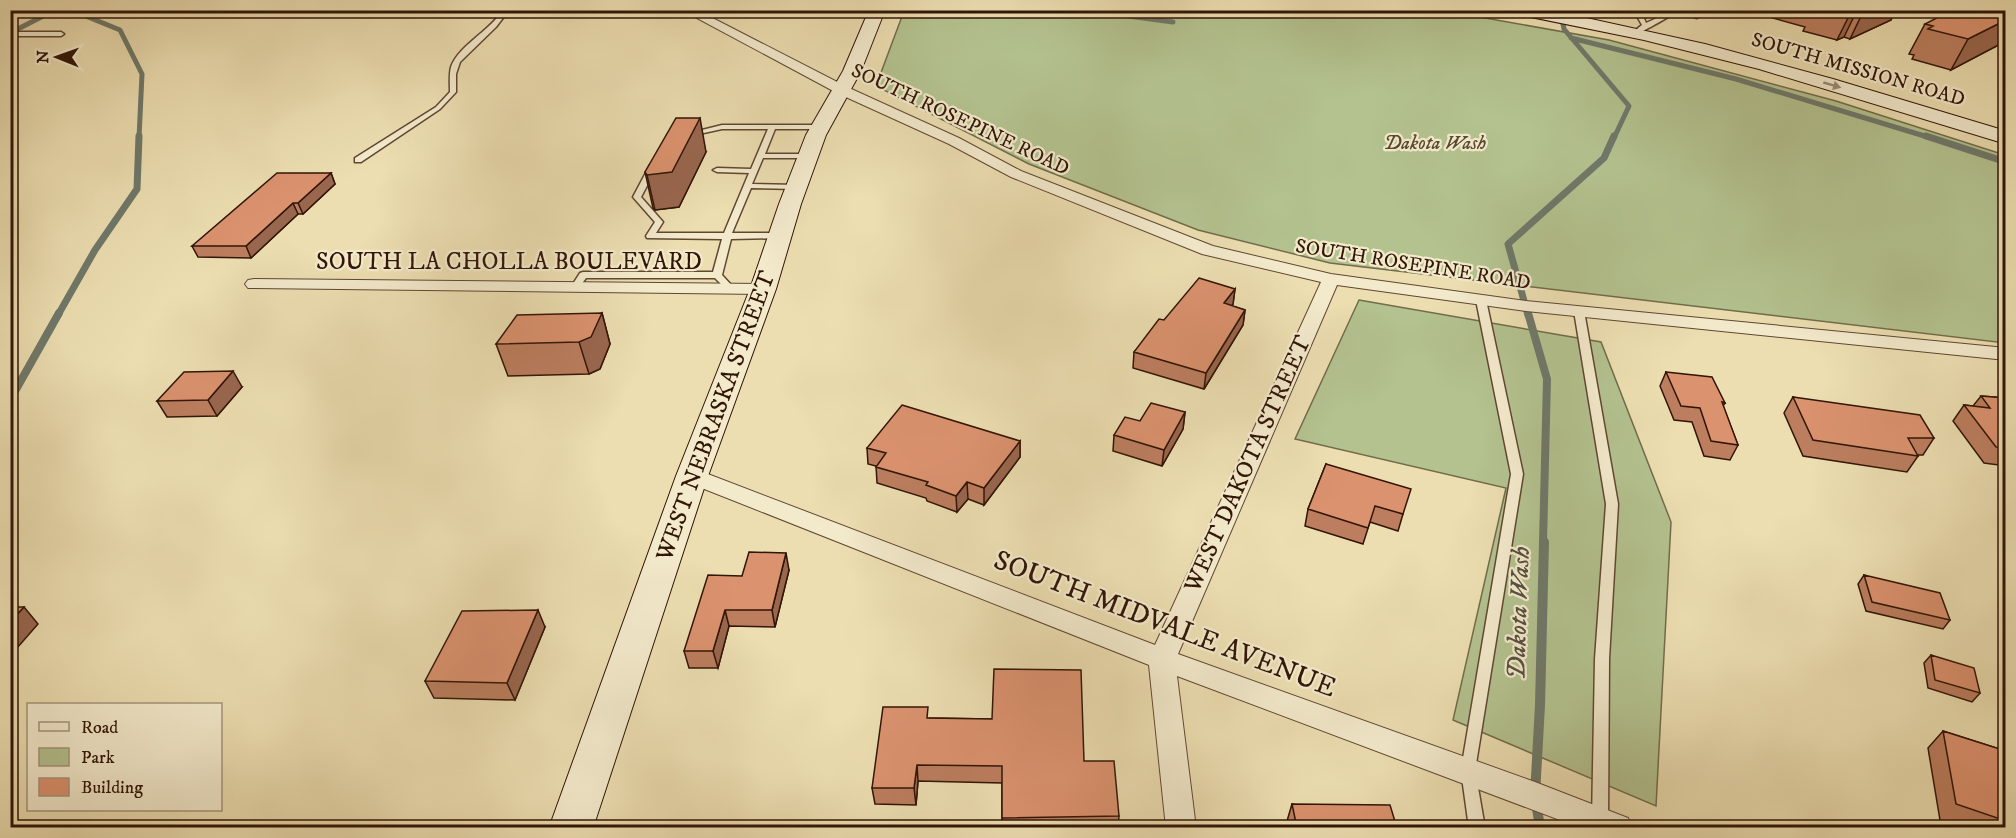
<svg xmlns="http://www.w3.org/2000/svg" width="2016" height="838" viewBox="0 0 2016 838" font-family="'IM FELL DW Pica',serif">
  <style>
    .green { fill: #b3c28f; stroke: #726c4a; stroke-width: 1.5 }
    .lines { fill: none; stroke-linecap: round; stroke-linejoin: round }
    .stream-far3 { stroke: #6f796a; stroke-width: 5 }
    .stream-far2 { stroke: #6f796a; stroke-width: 7 }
    .stream-far1 { stroke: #6f796a; stroke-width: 8 }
    .stream { stroke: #6f796a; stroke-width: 10 }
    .lane-casing { stroke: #604731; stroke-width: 3 }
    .street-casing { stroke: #604731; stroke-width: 2 }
    .secondary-casing { stroke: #311506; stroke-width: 2 }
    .lane { fill: #f3eacc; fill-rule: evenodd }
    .street { fill: #f3eacc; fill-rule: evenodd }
    .secondary { fill: #f3eacc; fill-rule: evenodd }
    .wall { fill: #bc7e5f; stroke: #311506; stroke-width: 1.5 }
    .shaded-wall { fill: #99664e; stroke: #311506; stroke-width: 1.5 }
    .building { fill: #db926f; stroke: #311506; stroke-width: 1.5 }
    .oneway { fill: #9c8a73 }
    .labels { text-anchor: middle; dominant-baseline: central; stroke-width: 4.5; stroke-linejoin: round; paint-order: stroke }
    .far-street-label { font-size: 20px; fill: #311506; stroke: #f3eacc }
    .far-park-label { font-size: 20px; font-style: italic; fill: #58492f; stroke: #f3eacc }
    .street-label { font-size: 24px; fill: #311506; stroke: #f3eacc }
    .water-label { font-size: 26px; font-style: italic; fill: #554f40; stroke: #f3eacc }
    .near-street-label { font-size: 28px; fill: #311506; stroke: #f3eacc }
  </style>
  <rect width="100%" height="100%" fill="#ecdeb1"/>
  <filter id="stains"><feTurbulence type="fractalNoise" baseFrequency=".00333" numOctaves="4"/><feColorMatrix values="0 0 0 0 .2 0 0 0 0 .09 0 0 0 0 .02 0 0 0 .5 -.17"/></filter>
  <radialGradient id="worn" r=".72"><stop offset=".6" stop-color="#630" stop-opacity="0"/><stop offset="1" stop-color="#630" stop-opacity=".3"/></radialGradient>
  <path class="green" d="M1446,11L1609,40L1836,101L2005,155V343L1330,263L1198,230L1029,164L876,86L904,11Z
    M1359,300L1601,342L1671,522L1656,806L1453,720L1506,488L1295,439Z"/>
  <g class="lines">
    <path class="stream-far3" d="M71,10L120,30L142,74L139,138
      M1083,10L1173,22
      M1560,10L1564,29L1629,106L1614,138
      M10,33L55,10
      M1571,38L1736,79L1931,138"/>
    <path class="stream-far2" d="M1926,136L2006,162
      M58,315L95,250L137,189L139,136
      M1528,315L1508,244L1604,158L1614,136"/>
    <path class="stream-far1" d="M1528,313L1547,379L1543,543
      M10,400L59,313"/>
    <path class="stream" d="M1540,828L1535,795L1540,705L1544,542"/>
    <g class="lane-casing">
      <path id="lane" d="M503,10H509L496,27L460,62L456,74V92L440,109L361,162H355V158L436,107L450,92C450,84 449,75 451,67C458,46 490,31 503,10Z
        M1642,10H1648L1643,16L1646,23L1666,14L1664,10H1669L1672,14C1666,19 1637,35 1632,35V33L1642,25L1637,16Z
        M1673,10H1683L1700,16L1697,18Z
        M10,32H61L64,34L61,36H10Z
        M722,125H821L825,127L821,129H775L765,154H808L812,156L808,158H763L752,184L797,185L801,187L797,189L751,188L732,233H780L783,234V238L731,239L722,275L734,288L730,291L727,290L715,278H586L578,289H572L571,287L580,273L583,272H713L722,239L647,238L646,236L655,222L633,197L650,165H656L657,167L641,197L663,222L656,233H724L749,173L717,172L713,170L717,168L751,169L768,129H722L690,136L686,134Z
        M1481,297L1486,300L1523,474L1475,770L1485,828H1469L1461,770L1511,474L1476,300Z
        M1579,308L1584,311L1618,504L1609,659L1608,822L1604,828L1595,827L1592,822L1595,659L1606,504L1574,311Z"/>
    </g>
    <g class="street-casing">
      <path id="street" d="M682,10H697L847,87L959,138L1021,171L1213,246L1331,274L1526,301L2006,348V360L1526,311L1337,285L1178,654L1535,782L1628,818L1632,828H1581L1177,676L1196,828H1166L1149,665L684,481L681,476L684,471L692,469L700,471L1155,645L1321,282L1202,254L1011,177L949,144L837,93Z
        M254,279L763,284L769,285L772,289L769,293L763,294L248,288L245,284L248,280Z"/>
    </g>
    <g class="secondary-casing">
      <path id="secondary" d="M10,10H24L10,18Z
        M869,10H885L861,71L826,135L801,204L776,289L708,476L593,828H549L676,476L750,289L779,204L806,135L843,71Z
        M1513,10H1550L1705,44L1833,79L2006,131V144L1759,69L1644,40L1521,15Z"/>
    </g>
    <use href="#lane" class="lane"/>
    <use href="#street" class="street"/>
    <use href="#secondary" class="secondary"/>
  </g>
  <path class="wall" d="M1719,10H1895L1891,20L1850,39L1844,37L1837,40L1803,31L1805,27L1751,12Z
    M2006,10V41L1951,70L1912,59L1914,55L1909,54L1925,24Z
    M706,152L679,207L655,210L653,208L645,172Z
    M331,173L335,184L303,214H298L251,258L198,257L192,246Z
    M1235,289L1233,304L1232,306L1245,310L1243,325L1204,389L1133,368L1134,352L1164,320Z
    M602,313L610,344L600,369L589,374L508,376L496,344Z
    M1666,372L1725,403L1723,406L1738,445L1730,460L1704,456L1692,422L1674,420L1660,386Z
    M242,387L217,416L167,417L157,401Z
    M1981,396L2006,398V466L1984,463L1953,421L1964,405L1973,406Z
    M1793,397L1934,438L1923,455H1917L1918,456L1907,472L1803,456L1784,413Z
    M1185,412L1183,429L1162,466L1113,451L1114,435Z
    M1020,441V457L984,505L968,499L957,512L927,501L926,498L877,483L876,466L868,464L867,448Z
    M1326,464L1403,514L1398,531L1370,522L1363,544L1305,526L1308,509Z
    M789,570L775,627L729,626L718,668H689L684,651L742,576Z
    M1864,575L1950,620L1943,629L1866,611L1858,584Z
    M545,627L515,700L434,698L425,681Z
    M1931,655L1980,693L1972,702L1928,688L1924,663Z
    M929,718L992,719L1084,761L1119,816L1118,828H1002V783L918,781L916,805L875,804L872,788Z
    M1943,731L2006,751V828H1960L1940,820L1928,748Z
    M1292,804L1397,828H1288L1287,821Z"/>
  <path class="shaded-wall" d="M1854,10H1857L1844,37L1837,40L1851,12Z
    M1864,10H1895L1891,20L1850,39Z
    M2006,20V41L1951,70L1968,39Z
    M700,118L706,152L679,207L655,210L647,175Z
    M331,173L335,184L303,214L298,203Z
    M293,203L298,214L251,258L246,246Z
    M1235,289L1233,304L1222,319L1224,303Z
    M1245,310L1243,325L1204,389L1206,373Z
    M602,313L610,344L600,369L589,374L579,342Z
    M233,371L242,387L217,416L208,400Z
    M1185,412L1183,429L1162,466L1164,450Z
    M1020,441V457L984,505V488Z
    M967,482L968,499L957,512L956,496Z
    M786,553L789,570L775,627L772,610Z
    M24,607L38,624L10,656V622Z
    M538,610L545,627L515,700L507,683Z
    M725,610L729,626L718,668L713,651Z
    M917,765L918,781L916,805L914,788Z"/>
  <path class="building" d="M1952,10H2006V20L1968,39L1928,29L1933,26L1925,24Z
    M676,118H700L672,172L647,175L645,172Z
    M277,173H331L298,203H293L246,246H192Z
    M1199,278L1235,289L1224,303L1245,310L1206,373L1134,352L1159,319L1164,320Z
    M602,313L591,337L579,342L496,344L517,315Z
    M233,371L208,400L157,401L184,372Z
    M1666,372L1712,377L1725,403L1722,402L1738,445L1711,441L1700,408L1681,406Z
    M1981,396L2006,398V448L1996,447L1964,405L1990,408Z
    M1793,397L1920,415L1934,438H1908L1918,456L1813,440Z
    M1151,403L1185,412L1164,450L1114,435L1125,417L1140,421Z
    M902,405L1020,441L984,488L967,482L956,496L926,485L928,482L876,467L886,453L867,448Z
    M1326,464L1411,489L1403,514L1375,506L1368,528L1308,509Z
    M749,552L786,553L772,610H725L713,651H684L708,575L742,576Z
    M1864,575L1940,593L1950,620L1872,602Z
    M10,607H24L10,622Z
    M538,610L507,683L425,681L462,611Z
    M1931,655L1974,668L1980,693L1935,680Z
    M994,669L1081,670L1084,761H1114L1119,816L1002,818V766L917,765L914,788H872L883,707H928L927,718L992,719Z
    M1943,731L2006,751V821L1956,804Z
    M1292,804L1390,805L1397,828H1297Z"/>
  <defs><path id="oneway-solid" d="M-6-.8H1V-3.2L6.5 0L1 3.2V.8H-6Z" transform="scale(1.5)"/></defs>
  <use class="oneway" href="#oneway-solid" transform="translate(1832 85) rotate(16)"/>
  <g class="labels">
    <g class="far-street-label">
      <text transform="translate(1858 70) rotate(16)">SOUTH MISSION ROAD</text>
      <text transform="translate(960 120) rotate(25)">SOUTH ROSEPINE ROAD</text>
      <text transform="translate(1413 265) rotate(9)">SOUTH ROSEPINE ROAD</text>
    </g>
    <g class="far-park-label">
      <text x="1435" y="143">Dakota Wash</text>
    </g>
    <g class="street-label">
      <text x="509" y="262">SOUTH LA CHOLLA BOULEVARD</text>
      <text transform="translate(716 416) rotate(-70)">WEST NEBRASKA STREET</text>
      <text transform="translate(1248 464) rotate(-66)">WEST DAKOTA STREET</text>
    </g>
    <g class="water-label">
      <text transform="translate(1519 613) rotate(-88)">Dakota Wash</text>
    </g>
    <g class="near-street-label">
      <text transform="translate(1165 624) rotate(21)">SOUTH MIDVALE AVENUE</text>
    </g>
  </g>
  <rect width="2016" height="838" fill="none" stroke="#ecdeb1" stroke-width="36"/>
  <rect x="12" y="12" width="1992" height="814" fill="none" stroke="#311506" stroke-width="3"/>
  <rect x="18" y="18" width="1980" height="802" fill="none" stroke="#311506" stroke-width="1.5"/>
  <rect x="27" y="703" width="195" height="108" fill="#f3eacc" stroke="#a5957d" stroke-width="1.5"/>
  <rect x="39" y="722" width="30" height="9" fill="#f3eacc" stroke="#a5957d" stroke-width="1.5"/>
  <text x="81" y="733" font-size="18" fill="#311506">Road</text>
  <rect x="39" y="748" width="30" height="18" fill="#b3c28f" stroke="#a5957d" stroke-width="1.5"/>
  <text x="81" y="763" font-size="18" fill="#311506">Park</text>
  <rect x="39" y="778" width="30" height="18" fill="#db926f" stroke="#a5957d" stroke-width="1.5"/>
  <text x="81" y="793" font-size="18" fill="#311506">Building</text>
  <g transform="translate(57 57) rotate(271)" stroke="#f3eacc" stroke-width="4.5" paint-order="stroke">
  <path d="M0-4.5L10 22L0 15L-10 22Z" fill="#311506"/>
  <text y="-9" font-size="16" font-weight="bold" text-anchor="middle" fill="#311506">N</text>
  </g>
  <rect width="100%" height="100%" filter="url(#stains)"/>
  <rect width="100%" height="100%" fill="url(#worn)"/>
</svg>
